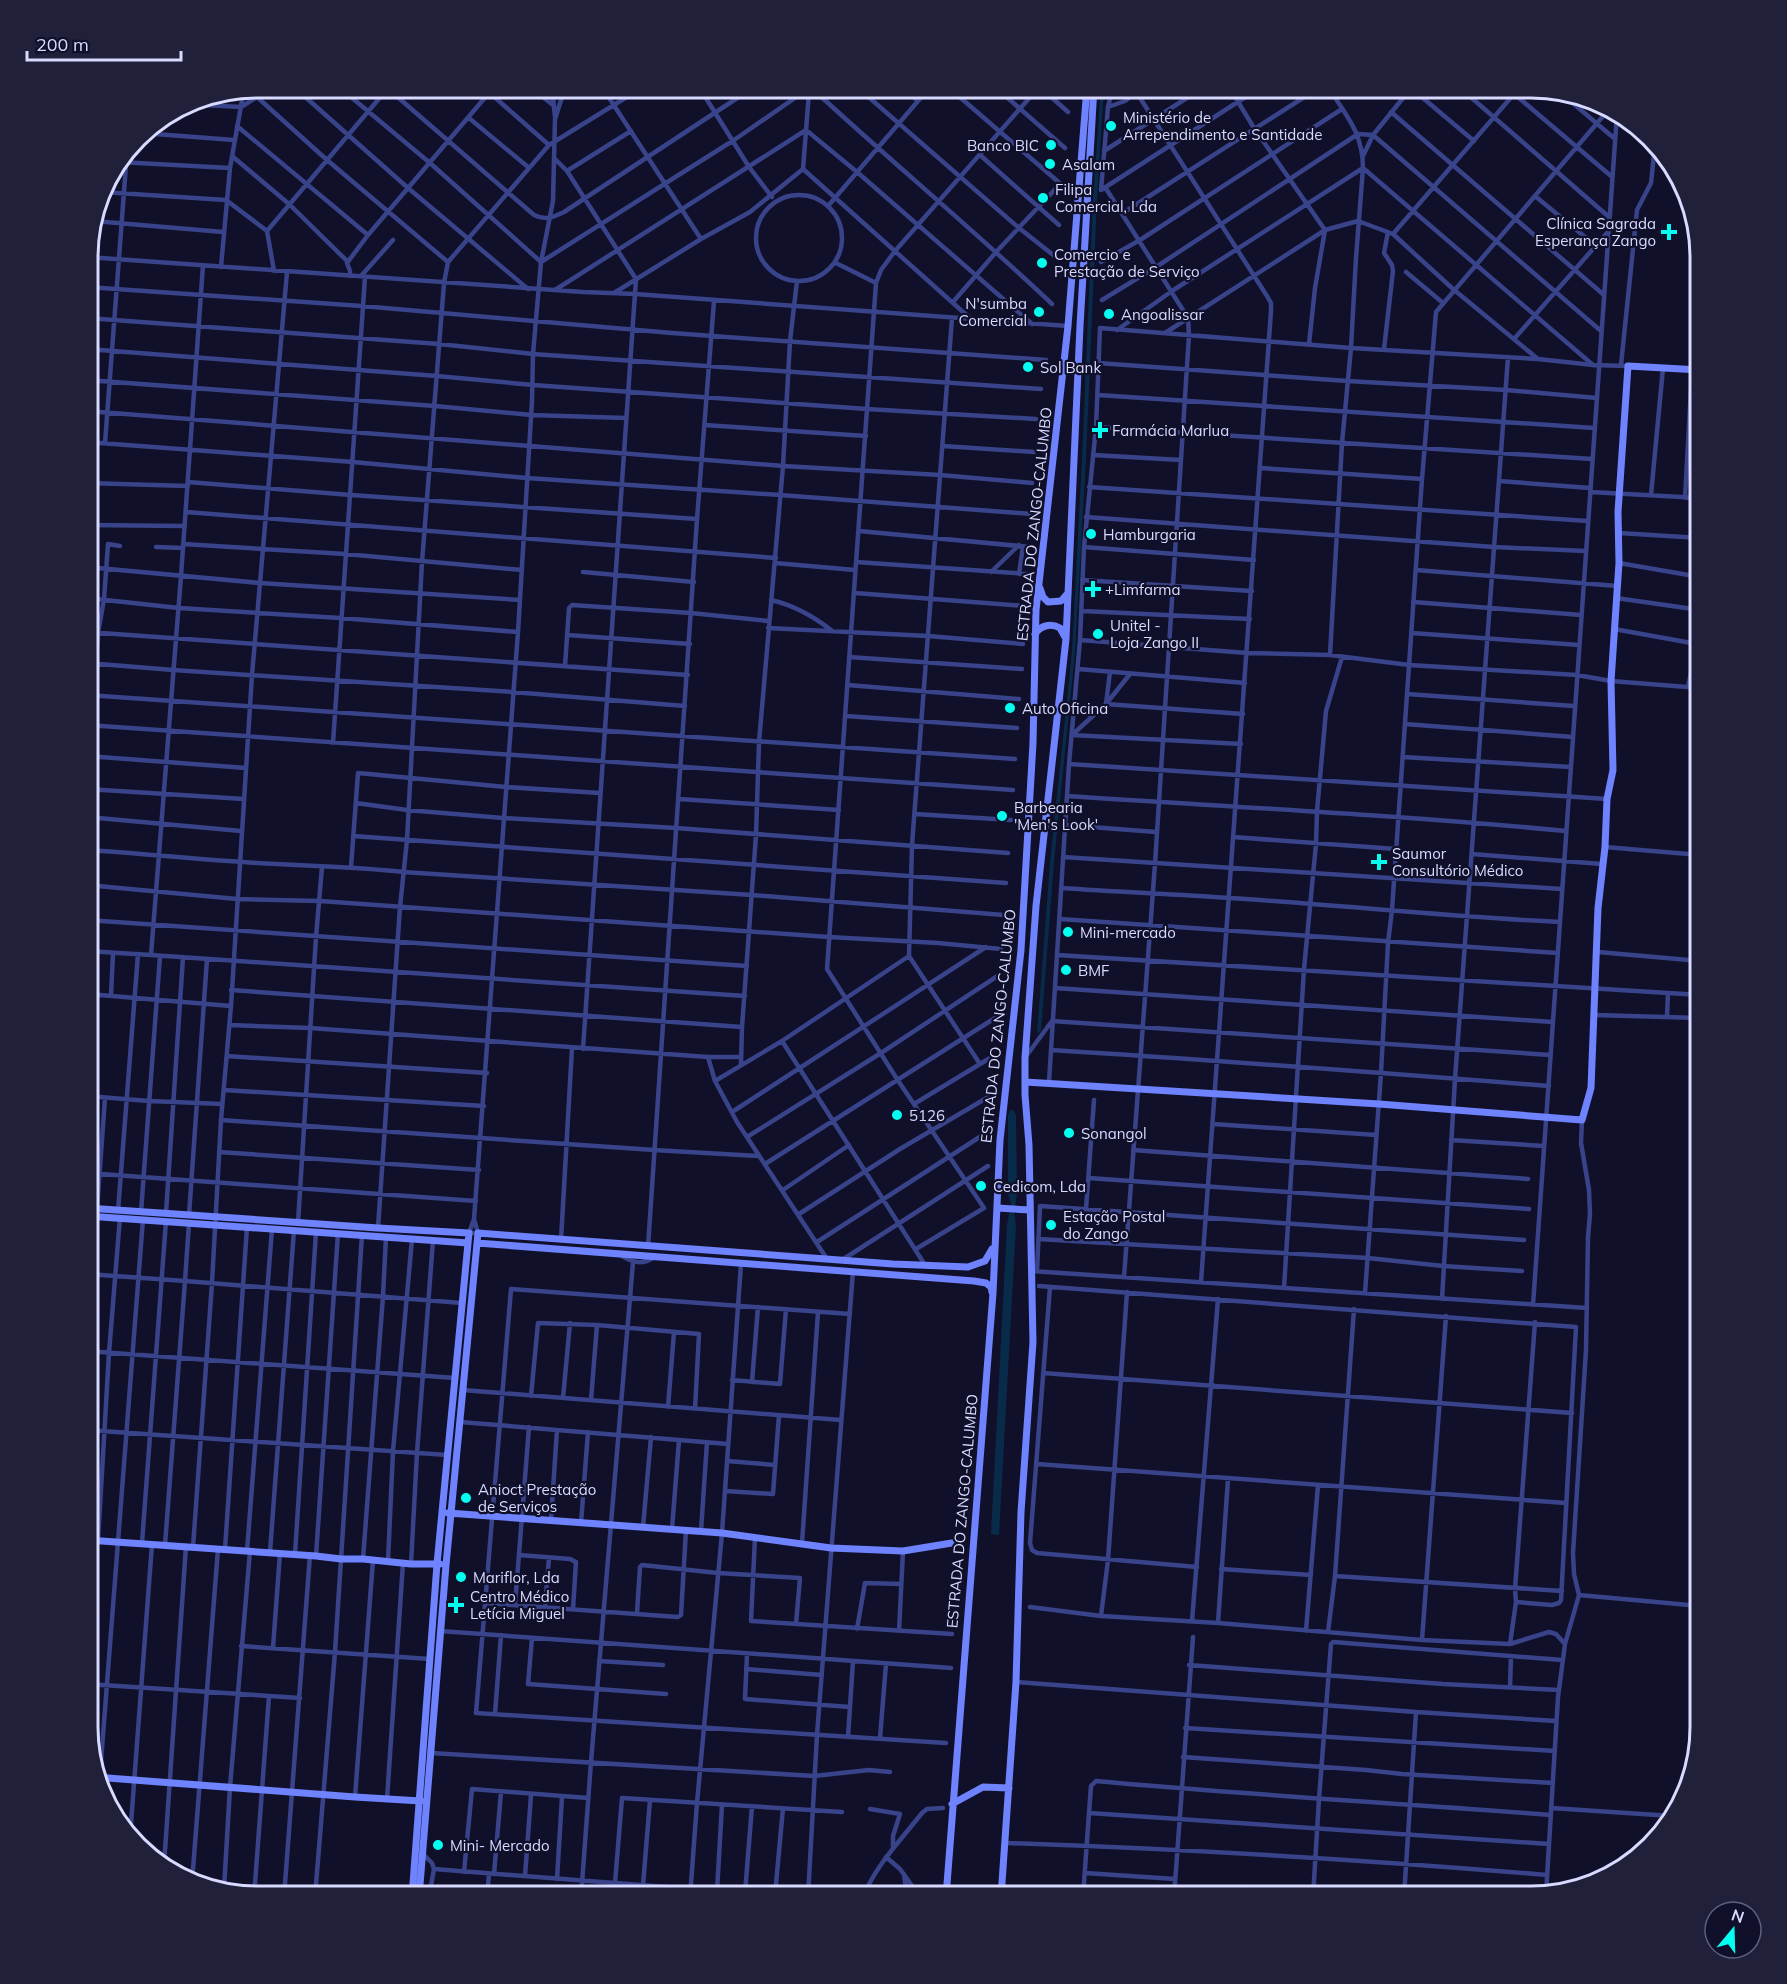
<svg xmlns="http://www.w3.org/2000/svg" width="1787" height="1984" viewBox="0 0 1787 1984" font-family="Mulish,sans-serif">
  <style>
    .water { fill: #092b4a }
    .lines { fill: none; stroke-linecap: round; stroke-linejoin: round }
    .street { stroke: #39438a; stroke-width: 4.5 }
    .secondary { stroke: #6f83ff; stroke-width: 7 }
    .poi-dot { fill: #04fff0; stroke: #10102a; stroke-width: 2 }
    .labels { text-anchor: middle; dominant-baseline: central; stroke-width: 4.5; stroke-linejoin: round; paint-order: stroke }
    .poi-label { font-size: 15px; fill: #d8daff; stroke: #10102a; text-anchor: start }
    .street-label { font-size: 15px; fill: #d8daff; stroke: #10102a }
    .rim { fill: none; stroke: #d8daff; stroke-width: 3 }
  </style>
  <rect width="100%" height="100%" fill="#10102a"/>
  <path class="water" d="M1101,87H1104L1097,199L1086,459L1075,652L1054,862L1041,1031L1037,1034L1050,862L1072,652L1082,459L1093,199Z
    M1010,1110H1013L1016,1115L1017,1194L1014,1213L1016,1225L999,1535L991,1534L1007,1225L1011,1204L1008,1194V1115Z"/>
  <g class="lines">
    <path class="street" d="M294,87L408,188L528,289
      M339,87L430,163L541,262L734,140L805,91
      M386,87L534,215C546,221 553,217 564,212L754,87
      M483,87L549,145L643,87
      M530,87L553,105
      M552,87L555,117
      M602,87L701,239
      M699,87L749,167L772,197
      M857,87L1019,228L1057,258
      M902,87L918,101
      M948,87L1062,185
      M995,87L1065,148
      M1040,87L1068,112
      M1133,87L1267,296L1271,303V311L1201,1282
      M1229,87L1254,128L1325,230L1315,288L1309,344
      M1328,87C1346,115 1363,133 1363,168L1356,258L1351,348L1342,443L1330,655
      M1459,87L1609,217
      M1506,87L1611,176
      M252,88L257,97L327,160L448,262L444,283L422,562L407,840L400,907L378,1228
      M1411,88L1474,141
      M816,92C894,164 975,231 1052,304
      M1561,93L1615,139
      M552,98L576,93L586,87
      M185,104L241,107L257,97
      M1108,107L1125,101L1144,87
      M1391,112L1604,295
      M469,118L528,167
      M237,126L368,235
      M142,133L234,140
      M1104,151L1204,87
      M980,155L1059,225
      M232,156L289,204L348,262
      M1363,156L1373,135L1412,87
      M555,159L567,171L631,131
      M119,162L230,168
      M803,169L972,320
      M567,171L636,279L583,1049
      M1105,187L1188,318L1189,335L1155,864L1124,1277
      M1684,189L1683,199L1690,201
      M1101,190L1261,87
      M1101,190L1108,107L1113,87
      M102,192L226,200L267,231
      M756 238a43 43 0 1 1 86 0a43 43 0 1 1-86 0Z
      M1535,196L1596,246
      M828,206L930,87
      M1123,213L1320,87
      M94,221L223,232
      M1393,234L1520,87
      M87,257L583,292L635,294L1068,326
      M448,262L549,145
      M1101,262L1140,240L1342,109
      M836,263L876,283
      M221,267L230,168L244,89
      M274,271L267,231L388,88
      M1406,272L1443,303
      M350,276V271L347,263L368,235L494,87
      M361,276L393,240
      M87,287L362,306L672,333L1046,360
      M555,290L806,130L857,172L1032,324
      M614,293L701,239L750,212L803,169L809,92
      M1102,300L1156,267L1358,134L1373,135L1601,331
      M953,302L997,251L1060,184
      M87,318L439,344L533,354L1041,389
      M1117,330L1172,291L1363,168L1593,365
      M1165,333L1325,230L1358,221L1393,234L1453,289L1538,359
      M1514,339L1607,233
      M87,349L437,376L533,385L867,409L1036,419
      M1384,349L1393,271L1392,265L1384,253L1388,232
      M1098,363L1347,381L1506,390L1597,398
      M1621,365L1637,210L1651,183L1655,145
      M87,380L435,406L531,415L626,418
      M1098,395L1594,428
      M87,411L783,466L940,475L1032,483
      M705,425L866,436
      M1096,427L1592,459
      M87,442L353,462L527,478L780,495L1032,514
      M105,443L127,152
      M943,446L1034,452
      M1093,455L1181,460
      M1260,468L1422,479
      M1499,481L1590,488
      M188,482L351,495L697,519
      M87,483L188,486
      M1089,487L1588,521
      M1590,492L1700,498
      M1651,495L1663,368
      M1685,498L1692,370
      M186,512L776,558
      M1086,517L1494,547L1586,551
      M87,525L185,526
      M859,531L1030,547
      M1619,533L1700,538
      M183,544L345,554L522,570
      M156,547L183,548
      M1084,547L1096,427L1100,328L1351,348L1538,359L1593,365L1628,366
      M856,562L1028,574
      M775,563L855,570
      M1619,563L1700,577
      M87,567L260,583L520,600
      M1416,570L1617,586
      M583,572L694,582
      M991,572L1019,545
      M1019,574L1023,546
      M1082,580L1252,591
      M855,593L1026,606
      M87,598L179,608L340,618L518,632
      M1616,598L1700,610
      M771,600C793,605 813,616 831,630
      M1413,602L1581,615
      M1082,611L1250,619
      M768,628L928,636L1023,644
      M1614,629L1697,644
      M87,632L688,675
      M1412,633L1579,645
      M568,635L690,644
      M1080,640L1247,653L1330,655L1409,665L1577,675L1611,681L1700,688
      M849,657L1022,669
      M87,663L173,670L512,692L685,706
      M565,666L569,608L572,605L691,613L768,621
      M1078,669L1245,683
      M1110,672L1106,704L1243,714
      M848,685L1019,699
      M1688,687L1700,629
      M1407,694L1574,706
      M87,695L1015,759
      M1075,705L1091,716
      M846,716L1017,728
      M1405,724L1573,737
      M87,725L1013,790
      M1072,735L1241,744
      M1072,735L1106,704L1130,674
      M333,743L365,277
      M87,756L246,768
      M1403,757L1571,767
      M1069,764L1607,799
      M87,767L98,633L104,599L108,544L120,546
      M87,789L244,799
      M1067,796C1233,807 1400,815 1566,831
      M679,799L839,810
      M356,803L407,810L503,818L676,828L1008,853
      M915,814L1011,820
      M87,817L241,831
      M1065,825L1156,832
      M353,836L1006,883
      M1233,837L1396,849
      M1605,847L1700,855
      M87,850C139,853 191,859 243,862C296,866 349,866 403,872L752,895L1004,915
      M1472,854L1602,864
      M1063,857L1562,889
      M351,867L358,773L506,787L600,793
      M87,885L237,899L320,901L829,937L938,943L1001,949
      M1062,888C1118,892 1173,894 1229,898C1340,905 1450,917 1560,922
      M1060,919L1558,953
      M87,920L747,966
      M87,951L151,955L181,576L203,265
      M91,951L88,994L231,1006
      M1598,952L1700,961
      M151,955L745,996
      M1057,955C1272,968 1486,982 1700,995
      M909,956L980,1064
      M1055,988L1553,1022
      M231,990L742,1027
      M111,996L113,953
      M87,1005V994
      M1595,1015L1700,1018
      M1667,1017L1668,993
      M229,1025L310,1028L708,1057H741
      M782,1041L925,1265
      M1051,1050C1217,1060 1383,1073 1549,1086
      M1027,1055L1052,1021L1550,1055
      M227,1056L487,1073
      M708,1057L715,1081L737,1122L827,1259
      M741,1064L742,1027L756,835L759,742L783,466L790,341L797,281
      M715,1081L782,1041L909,956L912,845L952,318
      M1049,1082L1069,764L1080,640L1084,547L1254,560
      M224,1090L484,1106
      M87,1096L149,1101L222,1104
      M914,1104L990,1058
      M732,1112L986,947
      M221,1120L654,1150L758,1156
      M1582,1120L1581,1143L1589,1190L1590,1214L1588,1237L1586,1350L1573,1553L1574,1574L1579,1595L1700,1606
      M1213,1124L1376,1135
      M747,1137L881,1053L999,975
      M1451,1140L1544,1146
      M1133,1150L1528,1179
      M219,1152L479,1170
      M765,1164L995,1018
      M87,1173L476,1201
      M1089,1178L1529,1209
      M783,1190L849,1145
      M97,1209L105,1098
      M1086,1209L1094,1100
      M118,1211L138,954
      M141,1212L160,956
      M166,1213L183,957
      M799,1214L900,1149L990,1096
      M189,1215L207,959
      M474,1219L478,1233H469L474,1219L518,632L532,401L533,354L541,262L553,201L555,119L562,97V87
      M298,1223L316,937L322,867
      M1038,1239L1368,1258L1443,1266L1522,1271
      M561,1240L572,1048
      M817,1242L989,1131
      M648,1247L697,519L714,301
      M916,1249L984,1208L897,1079L827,969L876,283L881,270L895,251L1039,87
      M622,1256C634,1263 642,1265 655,1257
      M842,1260L988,1166
      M1031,1271L1587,1308
      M1037,1271L1040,1206L1524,1240
      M87,1274L185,1281L189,1223
      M92,1275L96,1216
      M1039,1286L1576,1327L1561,1600L1559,1603L1552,1605L1516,1602
      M1050,1287L1030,1543L1032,1550L1037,1553L1197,1567
      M1284,1288L1304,969L1316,844L1317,811L1326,711L1342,657
      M1365,1293L1381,1073L1388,943L1392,910L1422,479L1436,312L1610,108
      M1442,1299L1455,1079L1508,357
      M1533,1305L1617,114
      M850,1314L511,1289L476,1713L946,1743
      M87,1351L455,1378
      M1043,1373L1572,1413
      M732,1380L780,1384L786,1309
      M752,1382L758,1307
      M463,1390L841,1420
      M531,1396L538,1323L597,1325L699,1334L695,1409
      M563,1398L570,1323
      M591,1400L597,1325
      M668,1407L674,1332
      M460,1422L728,1444
      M87,1430L447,1455
      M727,1461L775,1465
      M1037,1464L1566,1503
      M725,1491L773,1494L779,1415
      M551,1520L557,1430
      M581,1523L588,1432
      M643,1527L651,1437
      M672,1529L679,1440
      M701,1531L707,1442
      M755,1537L751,1621L952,1634
      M98,1540L109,1353L120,1217
      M142,1543L166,1221
      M802,1543L818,1312
      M165,1545L185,1281L462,1303
      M193,1547L212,1283L221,1120L231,1006L252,675L287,272
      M225,1549L247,1227
      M247,1551L272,1229
      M270,1552L294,1230
      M295,1554L316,1232
      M519,1555L570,1559L576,1562L573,1609
      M316,1556L338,1233
      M363,1559L383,1296L386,1237
      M388,1561L393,1451L412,1239
      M411,1564L417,1453L433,1240
      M1221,1569L1311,1575
      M1335,1576L1562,1591
      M485,1603L678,1617L681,1615L686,1530
      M515,1605L529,1427
      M545,1607L549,1558
      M1030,1607L1101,1616L1218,1623L1422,1640L1510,1644L1549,1632L1556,1634L1565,1644
      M637,1613L640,1567L642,1565L718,1573L800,1578L796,1624
      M1101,1616L1108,1560L1127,1292
      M1192,1621L1218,1299
      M1218,1623L1228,1479
      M857,1629L865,1583L901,1584
      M440,1631L951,1668
      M899,1631L903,1551
      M1306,1631L1318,1485
      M1328,1632L1335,1576L1354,1309
      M532,1638L528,1684L666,1694
      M1422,1640L1446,1316
      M1510,1644L1516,1602L1515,1589L1535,1322
      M241,1646L430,1659
      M273,1648L280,1553
      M747,1654L745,1699L850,1707
      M599,1661L663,1665
      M1189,1665L1443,1684L1559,1690
      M746,1669L822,1675
      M1016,1682L1416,1712L1404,1897
      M87,1684L300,1698
      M1510,1687L1511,1656
      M1416,1712L1556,1721
      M495,1714L501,1635
      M1185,1728L1555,1751
      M848,1737L853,1661
      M880,1738L886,1664
      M431,1753L814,1776L869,1770L890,1772
      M1183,1757L1366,1770L1402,1774L1553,1783
      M99,1787L143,1219
      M355,1797L373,1560
      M387,1799L403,1563
      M1551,1808L1672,1816
      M870,1809L900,1814L893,1836V1848
      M1089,1813L1091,1786L1096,1781C1247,1795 1399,1803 1551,1815
      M130,1837L152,1544
      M1006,1843C1187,1849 1367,1860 1547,1875
      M424,1855L432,1863L434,1869
      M886,1857L900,1869L920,1897
      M164,1865L186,1546
      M464,1872L472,1789L588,1798
      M1085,1873L1175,1879
      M494,1874L501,1792
      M904,1874L907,1897
      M525,1876L531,1795
      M557,1879L562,1797
      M192,1882L218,1549
      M615,1883L622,1798L842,1812
      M643,1885L650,1800
      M212,1887L352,1897
      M1241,1887L1399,1897
      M224,1889L230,1787L250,1551
      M717,1891L722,1805
      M745,1893L752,1806
      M1546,1894L1558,1697L1565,1644L1579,1595
      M775,1895L783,1808
      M254,1897L269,1696
      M284,1897L310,1555
      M315,1897L335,1652L362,1235
      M429,1897L434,1869L795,1897
      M487,1897L489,1874
      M581,1897L591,1762L633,1262
      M690,1897L697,1803L722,1533L741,1264
      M808,1897L817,1735L853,1271
      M863,1897C876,1865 900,1841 922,1813L927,1809L943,1808
      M1083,1897L1089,1813L1549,1844
      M1174,1897L1193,1637
      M1313,1897L1319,1799L1331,1644L1333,1642L1562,1660"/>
    <path class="secondary" d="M1040,588L1043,597L1048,602L1061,601L1068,593
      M1035,634C1041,625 1051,623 1060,628L1065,637
      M1025,1082L1379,1104L1582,1120L1591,1088L1598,908L1605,847L1607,799L1613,770L1611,681L1619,563L1618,512L1628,366L1700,370
      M87,1208L378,1228L469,1233L437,1564L412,1897
      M997,1208L1030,1210
      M87,1216L468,1243
      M477,1243L974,1281L986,1283L991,1287L992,1292
      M448,1513L722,1533L831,1548L903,1551L958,1542
      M87,1540L316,1556L341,1559H363L411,1564H440
      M95,1777L355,1797L421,1801
      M952,1804L983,1787L1009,1788
      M419,1897L446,1565L478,1233L893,1264L968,1267L985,1261L992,1249
      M946,1897L993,1293L1000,1140L1021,950L1033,743L1036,610L1068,326L1087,87
      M1001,1897L1016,1682L1021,1512L1033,1342L1029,1145L1025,1095V1058L1036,906L1066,639L1080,326L1094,87"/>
  </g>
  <g class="poi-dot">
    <circle cx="1111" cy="126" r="6"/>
    <circle cx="1051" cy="145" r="6"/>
    <circle cx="1050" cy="164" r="6"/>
    <circle cx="1043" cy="198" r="6"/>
    <path d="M1666 223h6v6h6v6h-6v6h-6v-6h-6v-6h6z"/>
    <circle cx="1042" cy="263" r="6"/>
    <circle cx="1039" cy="312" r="6"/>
    <circle cx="1109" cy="314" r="6"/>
    <circle cx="1028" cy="367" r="6"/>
    <path d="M1097 421h6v6h6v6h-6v6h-6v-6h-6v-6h6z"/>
    <circle cx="1091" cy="534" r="6"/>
    <path d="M1090 580h6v6h6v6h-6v6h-6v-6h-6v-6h6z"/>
    <circle cx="1098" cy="634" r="6"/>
    <circle cx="1010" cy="708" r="6"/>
    <circle cx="1002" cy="816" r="6"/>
    <path d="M1376 853h6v6h6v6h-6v6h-6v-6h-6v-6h6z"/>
    <circle cx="1068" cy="932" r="6"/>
    <circle cx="1066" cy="970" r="6"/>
    <circle cx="897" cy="1115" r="6"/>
    <circle cx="1069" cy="1133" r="6"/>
    <circle cx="981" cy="1186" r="6"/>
    <circle cx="1051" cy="1225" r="6"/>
    <circle cx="466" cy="1498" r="6"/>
    <circle cx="461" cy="1577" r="6"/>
    <path d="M453 1596h6v6h6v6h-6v6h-6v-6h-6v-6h6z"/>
    <circle cx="438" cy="1845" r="6"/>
  </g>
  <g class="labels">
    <g class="poi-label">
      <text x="1123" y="117">Ministério de<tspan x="1123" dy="17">Arrependimento e Santidade</tspan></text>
      <text x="1039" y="145" text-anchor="end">Banco BIC</text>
      <text x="1062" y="164">Asalam</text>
      <text x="1055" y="189">Filipa<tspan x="1055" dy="17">Comercial, Lda</tspan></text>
      <text x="1656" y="223" text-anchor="end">Clínica Sagrada<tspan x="1656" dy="17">Esperança Zango</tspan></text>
      <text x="1054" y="254">Comercio e<tspan x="1054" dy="17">Prestação de Serviço</tspan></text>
      <text x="1027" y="303" text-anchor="end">N'sumba<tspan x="1027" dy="17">Comercial</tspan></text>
      <text x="1121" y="314">Angoalissar</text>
      <text x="1040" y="367">Sol Bank</text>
      <text x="1112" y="430">Farmácia Marlua</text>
      <text x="1103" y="534">Hamburgaria</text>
      <text x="1105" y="589">+Limfarma</text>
      <text x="1110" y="625">Unitel -<tspan x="1110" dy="17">Loja Zango II</tspan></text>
      <text x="1022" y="708">Auto Oficina</text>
      <text x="1014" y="807">Barbearia<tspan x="1014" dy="17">'Men's Look'</tspan></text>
      <text x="1392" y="853">Saumor<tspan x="1392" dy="17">Consultório Médico</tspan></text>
      <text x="1080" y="932">Mini-mercado</text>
      <text x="1078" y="970">BMF</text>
      <text x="909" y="1115">5126</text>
      <text x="1081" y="1133">Sonangol</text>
      <text x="993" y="1186">Cedicom, Lda</text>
      <text x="1063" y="1216">Estação Postal<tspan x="1063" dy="17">do Zango</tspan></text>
      <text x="478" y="1489">Anioct Prestação<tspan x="478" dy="17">de Serviços</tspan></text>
      <text x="473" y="1577">Mariflor, Lda</text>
      <text x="470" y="1596">Centro Médico<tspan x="470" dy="17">Letícia Miguel</tspan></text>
      <text x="450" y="1845">Mini- Mercado</text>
    </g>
    <g class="street-label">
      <text transform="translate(1034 524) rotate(-84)">ESTRADA DO ZANGO-CALUMBO</text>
      <text transform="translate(998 1026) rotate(-84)">ESTRADA DO ZANGO-CALUMBO</text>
      <text transform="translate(962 1511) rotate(-85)">ESTRADA DO ZANGO-CALUMBO</text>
    </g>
  </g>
  <path d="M0 0H1787V1984H0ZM257 98H1531A159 159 0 0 1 1690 257V1727A159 159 0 0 1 1531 1886H257A159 159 0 0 1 98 1727V257A159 159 0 0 1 257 98Z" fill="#20203b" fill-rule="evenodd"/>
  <path class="rim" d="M257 98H1531A159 159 0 0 1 1690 257V1727A159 159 0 0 1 1531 1886H257A159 159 0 0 1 98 1727V257A159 159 0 0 1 257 98Z"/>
  <g transform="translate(1733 1930) rotate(19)"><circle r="28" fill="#10102a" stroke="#60617f" stroke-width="1.5"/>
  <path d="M0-4.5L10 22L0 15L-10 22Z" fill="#04fff0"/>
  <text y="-9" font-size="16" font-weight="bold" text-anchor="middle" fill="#d8daff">N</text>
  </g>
  <path d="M27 51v9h154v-9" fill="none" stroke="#d8daff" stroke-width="3"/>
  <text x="36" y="51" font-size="18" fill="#d8daff" stroke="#10102a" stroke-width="4.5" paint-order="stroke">200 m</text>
</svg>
